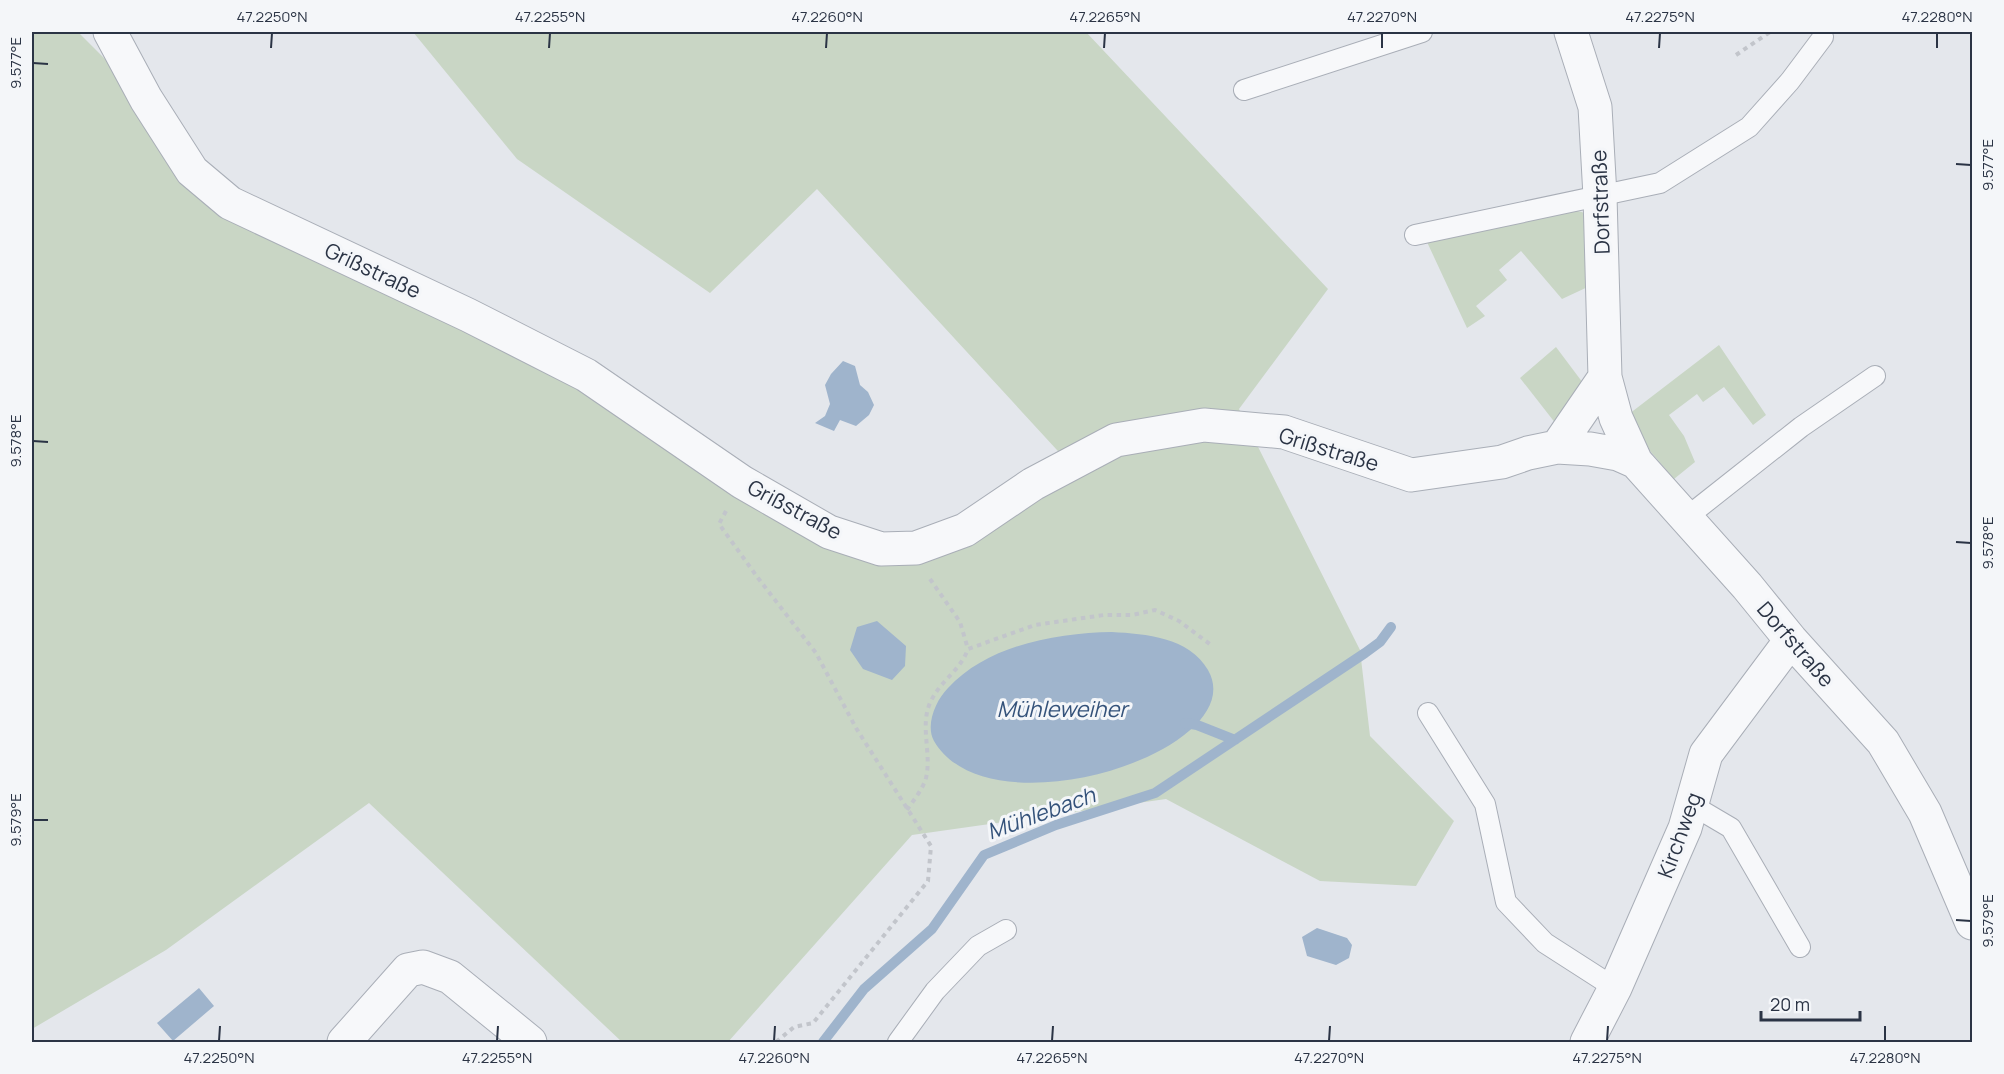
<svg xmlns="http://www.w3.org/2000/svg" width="2004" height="1074" viewBox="0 0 2004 1074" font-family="Manrope,sans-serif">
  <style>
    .green { fill: #c9d6c5 }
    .water { fill: #9fb4cc }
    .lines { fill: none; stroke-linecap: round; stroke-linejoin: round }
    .stream { stroke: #9fb4cc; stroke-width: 10 }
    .service-casing { stroke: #a9aeb7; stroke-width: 22 }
    .minor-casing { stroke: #a9aeb7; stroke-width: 35 }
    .path { stroke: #c2c5cb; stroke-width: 4; stroke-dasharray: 4.5 4.5; stroke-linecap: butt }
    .service { stroke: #f7f8fa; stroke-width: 20 }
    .minor { stroke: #f7f8fa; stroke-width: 33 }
    .ticks { fill: none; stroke: #2b3445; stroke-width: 2 }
    .labels { text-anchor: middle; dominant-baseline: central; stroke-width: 6; stroke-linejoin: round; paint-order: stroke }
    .street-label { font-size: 21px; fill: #2b3445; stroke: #f4f6f9 }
    .water-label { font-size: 22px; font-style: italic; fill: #34527a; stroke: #f4f6f9 }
    .neatline { fill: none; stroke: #2b3445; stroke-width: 2 }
    .ticks-label { font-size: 15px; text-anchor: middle; fill: #2b3445 }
  </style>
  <rect width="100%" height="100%" fill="#e4e7ec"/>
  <path class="green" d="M32,32H78L139,93L190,171L445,306L827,536L918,545L1068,462L817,189L710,293L517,159L413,32H1086L1328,289L1239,409L1360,650L1370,736L1454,821L1416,886L1320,881L1166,799L912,835L728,1042H622L369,803L166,950L32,1029Z
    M1572,210L1582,212L1589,217L1592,285L1562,299L1521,251L1499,270L1507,280L1476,306L1485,316L1467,328L1427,242Z
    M1719,345L1766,415L1753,425L1724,387L1703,402L1697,394L1669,415L1684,436L1695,462L1674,479L1638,437L1629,414Z
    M1556,347L1583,383L1556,424L1520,378Z"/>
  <path class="water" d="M843,361L855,366L860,385L868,392L874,405L869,415L856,426L840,420L834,431L815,423L825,416L830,404L825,385L831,374Z
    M877,621L906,646L905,666L892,680L863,669L850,650L857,627Z
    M1112,632C1146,634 1189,637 1208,670C1254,750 989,836 934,741C925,725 936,700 948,688C988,645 1056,633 1112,632Z
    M1317,928L1347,938L1352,945L1349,958L1336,965L1307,956L1302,937Z
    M199,988L214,1006L173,1041L157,1023Z"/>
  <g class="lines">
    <path class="stream" d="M1185,723L1197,725L1235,740
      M823,1042L864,989L932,929L984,855L1056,825L1155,793L1365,653L1380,642L1391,627"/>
    <g class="service-casing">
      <path id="service" d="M1244,90L1422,32
        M1415,235L1660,183L1749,127L1790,81L1823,37
        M1687,517L1801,427L1875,376
        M1428,713L1485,804L1506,902L1545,943L1615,988
        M1692,805L1731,828L1800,947
        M898,1042L935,991L978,946L1006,930"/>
    </g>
    <g class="minor-casing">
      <path id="minor" d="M110,32L146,99L192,171L230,203L468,315L586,375L742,482L829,532L881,549L916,548L965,530L1033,484L1116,440L1204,425L1284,432L1411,475L1502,462L1528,453L1557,447L1590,449L1618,454L1636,462
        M1571,32L1595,107L1600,196L1605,377L1616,418L1636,462L1747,586L1791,640L1883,742L1925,813L1972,923
        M1557,447L1605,377
        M344,1042L408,970L423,967L450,977L530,1042
        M1587,1042L1615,988L1685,828L1706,754L1791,640"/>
    </g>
    <path class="path" d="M1736,55L1770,32
      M726,511L719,524L758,578L816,653L856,728L931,846L928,881L813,1023L794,1027L776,1042
      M930,579L960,622L968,649
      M907,810C913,801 923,789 926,778C932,753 919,724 931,701C941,680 960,671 968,649L1035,625L1104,615H1132L1155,610L1179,621L1211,645"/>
    <use href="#service" class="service"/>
    <use href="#minor" class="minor"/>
  </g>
  <path class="ticks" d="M271,48L272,33M549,48L550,33M826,48L827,33M1104,48L1105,33M1382,48V33M1659,48L1660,33M1937,48V33M33,63L48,64M1956,164L1971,165M33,441L48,442M1956,542L1971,543M33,820H48M1956,920L1971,921M219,1041L220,1026M497,1041L498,1026M774,1041L775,1026M1052,1041L1053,1026M1329,1041L1330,1026M1607,1041L1608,1026M1885,1041V1026"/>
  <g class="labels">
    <g class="street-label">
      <text transform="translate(1600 202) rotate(-92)">Dorfstraße</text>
      <text transform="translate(373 270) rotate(25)">Grißstraße</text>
      <text transform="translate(1329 449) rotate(17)">Grißstraße</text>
      <text transform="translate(795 509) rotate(28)">Grißstraße</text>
      <text transform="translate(1796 644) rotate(49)">Dorfstraße</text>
      <text transform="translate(1679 835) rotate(-70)">Kirchweg</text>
    </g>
    <g class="water-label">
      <text x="1062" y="709">Mühleweiher</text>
      <text transform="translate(1041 813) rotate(-20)">Mühlebach</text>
    </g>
  </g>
  <rect width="2004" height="1074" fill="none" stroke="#f4f6f9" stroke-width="66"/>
  <path d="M1761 1011v9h99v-9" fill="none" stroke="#2b3445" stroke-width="3"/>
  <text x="1770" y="1011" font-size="18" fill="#2b3445" stroke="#f4f6f9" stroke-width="4.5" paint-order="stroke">20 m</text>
  <rect x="33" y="33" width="1938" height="1008" class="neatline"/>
  <g class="ticks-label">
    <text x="272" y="22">47.2250°N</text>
    <text x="550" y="22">47.2255°N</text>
    <text x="827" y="22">47.2260°N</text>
    <text x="1105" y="22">47.2265°N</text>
    <text x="1382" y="22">47.2270°N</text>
    <text x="1660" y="22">47.2275°N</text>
    <text x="1937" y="22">47.2280°N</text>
    <text transform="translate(16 63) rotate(-90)" y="5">9.577°E</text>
    <text transform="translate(1988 165) rotate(-90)" y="5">9.577°E</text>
    <text transform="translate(16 441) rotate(-90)" y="5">9.578°E</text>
    <text transform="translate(1988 543) rotate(-90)" y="5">9.578°E</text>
    <text transform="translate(16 820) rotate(-90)" y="5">9.579°E</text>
    <text transform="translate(1988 921) rotate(-90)" y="5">9.579°E</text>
    <text x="219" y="1063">47.2250°N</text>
    <text x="497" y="1063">47.2255°N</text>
    <text x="774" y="1063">47.2260°N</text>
    <text x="1052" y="1063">47.2265°N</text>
    <text x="1329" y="1063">47.2270°N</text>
    <text x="1607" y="1063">47.2275°N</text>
    <text x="1885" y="1063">47.2280°N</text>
  </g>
</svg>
